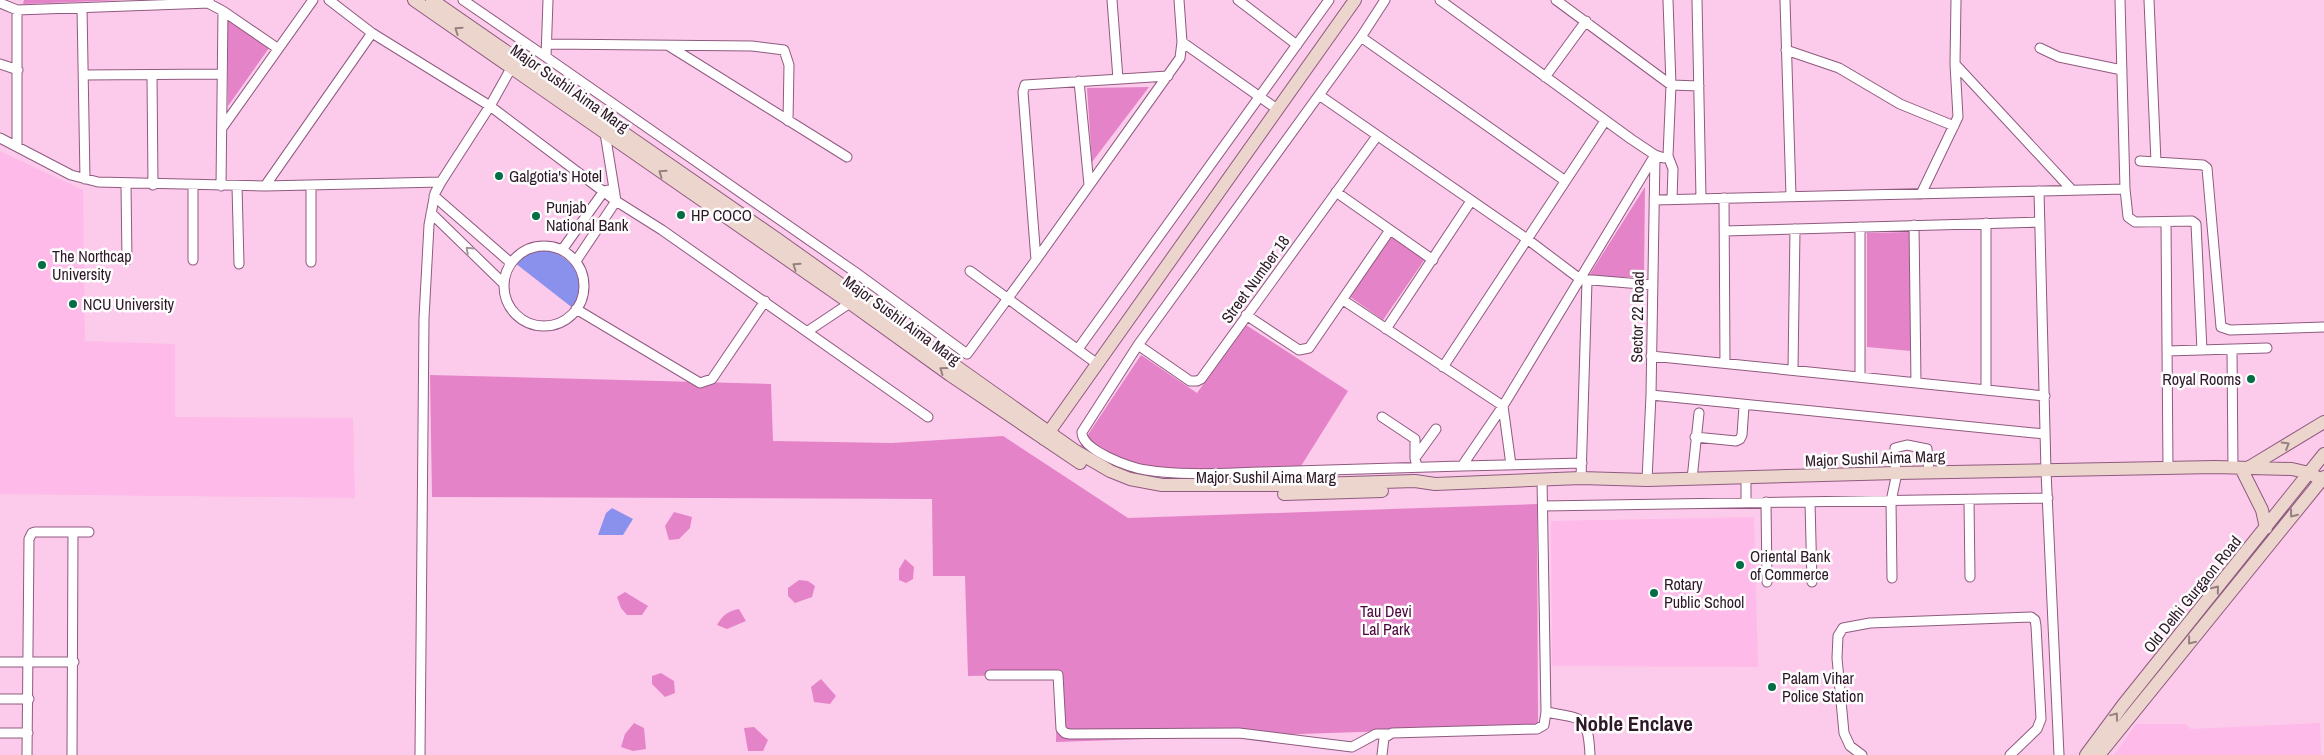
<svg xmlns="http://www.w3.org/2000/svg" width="2324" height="755" viewBox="0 0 2324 755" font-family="'Archivo Narrow',sans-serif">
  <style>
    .built { fill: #febae8 }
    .green { fill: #e583c8 }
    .water { fill: #8a91ed }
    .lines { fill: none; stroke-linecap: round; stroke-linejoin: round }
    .street-casing { stroke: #8f5a7f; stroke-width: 11 }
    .secondary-casing { stroke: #8f5a7f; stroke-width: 14 }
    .street { stroke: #fff; stroke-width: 9 }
    .secondary { stroke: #ecd5cd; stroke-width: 12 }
    .oneway { stroke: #968082 }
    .oneway2 { stroke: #a0979e }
    .poi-dot { fill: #036d45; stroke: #fdfdfd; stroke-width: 2 }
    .labels { text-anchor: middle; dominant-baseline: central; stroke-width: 5; stroke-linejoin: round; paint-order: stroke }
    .street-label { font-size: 16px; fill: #2d1827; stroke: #fdfdfd }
    .poi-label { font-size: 16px; fill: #2d1827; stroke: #fdfdfd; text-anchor: start }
    .park-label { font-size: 16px; fill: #4c043d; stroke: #fdfdfd }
    .district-label { font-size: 21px; font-weight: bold; fill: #2d1827; stroke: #fdfdfd }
  </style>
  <rect width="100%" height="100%" fill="#fccbec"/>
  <path class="built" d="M0,151L83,190L85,341L175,344V417L353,418L355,498L0,494Z
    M1754,517L1758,667L1552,666L1551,521Z
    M2320,723L2321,755H2114L2136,724H2186L2190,729Z"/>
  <path class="green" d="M24,0H123L23,4Z
    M228,19L269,48L228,106Z
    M1149,87L1092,162L1087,88Z
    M1645,187L1644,277H1588Z
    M1910,232L1911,351L1867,347V233Z
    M1391,236L1425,259L1383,320L1349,296Z
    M1246,325L1348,391L1296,474L1135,468L1079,448L1141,355L1197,393Z
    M430,375L771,384L773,441L892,443L1003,436L1128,518L1537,504L1538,726L1056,742L1057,674L968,676L965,576H933L932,499L432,497Z
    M674,512L692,517L690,528L679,539L669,540L665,526Z
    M905,559L914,567L913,579L906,583L899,580V569Z
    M799,580L808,581L815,586L812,597L795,603L788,596V588Z
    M625,592L648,606L642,615H627L621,608L617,597Z
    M739,609L746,621L727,629L717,625C723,615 728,611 739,609Z
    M661,673L674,681L675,693L665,697L652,684V676Z
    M821,679L836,696L830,704L814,702L811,687Z
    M634,723L644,728L646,749L633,751L621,747L625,734Z
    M754,727L768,740L763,751H748L744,728Z"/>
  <path class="water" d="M548,249C577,263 588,277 574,309L515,263L527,252Z
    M612,508L633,519L623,535H598L606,513Z"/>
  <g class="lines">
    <g class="street-casing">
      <path id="street" d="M329,0L372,33L490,106L616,201L662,230L928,417
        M463,0L546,57
        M548,0L546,57L855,272L967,354L1036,260L1180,58L1182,42L1179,0
        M1112,0L1118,79
        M1238,0L1297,45
        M1385,0L1361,37L1138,345L1082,432C1081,450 1130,468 1146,470C1183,476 1223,473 1260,472C1328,470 1395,468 1462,466L1503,406L1655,155
        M1440,0L1631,139L1655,155L1664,158L1668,156L1671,85L1668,0
        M1556,0L1671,85L1699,86
        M1697,0L1701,198
        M1785,0L1791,196
        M2120,0L2125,189L2128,217L2135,222L2192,221L2196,224L2202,350
        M2149,0L2156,162
        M206,2L223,11L277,48
        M0,3L17,10L210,3
        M82,8L85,179
        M1361,37L1564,180
        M1182,42L1277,109
        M547,44L752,46L784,50L789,65L788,121
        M669,46L847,157
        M2040,48L2059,57L2122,70
        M1786,50L1839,68L1900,104L1954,126
        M0,64L18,70
        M1955,64L2071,189
        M84,75L222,74
        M152,75L153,185
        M1545,77L1586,21
        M1079,81L1089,185
        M1319,95L1527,239L1580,279L1653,285
        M222,128L313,0
        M0,138L71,175L98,182L265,186L441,182
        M17,146V10
        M1668,156L1673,169L1672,199
        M2140,161L2203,165L2207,168L2221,327L2230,330L2324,327
        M126,185L127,260
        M221,186L223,11
        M237,186L239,264
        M265,186L372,33
        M311,186V262
        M2039,191L2046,471L2059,755
        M1336,192L1433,260
        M1921,194L1958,117L1955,64L1956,0
        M434,196L511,263
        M1724,198L1725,363
        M1654,200L2125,189
        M431,213L504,284
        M2166,222L2168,468
        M1986,223V390
        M1914,225L1916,383
        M1724,231L2040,222
        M504 286a40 40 0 1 1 80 0a40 40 0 1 1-80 0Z
        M562,250L604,191L608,190
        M193,260V185
        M1036,260L1023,92L1025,85L1168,76
        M576,261L616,201L605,133
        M970,271L1096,363
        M1343,300L1503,406L1511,465
        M576,309L700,383L712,379L765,301
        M1246,315L1299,350L1309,348L1390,230
        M1386,329L1471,201
        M808,331L850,303
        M1138,345L1190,381H1197L1201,379L1377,136
        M1078,349L1329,0
        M2232,350L2233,468
        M2167,351L2267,348
        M1651,356L2045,396
        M1443,367L1605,121
        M1793,370L1795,229
        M1860,377V227
        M1651,395L2045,434
        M1382,417L1415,439V458L1417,467
        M1695,437L1736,441L1740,439L1742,435L1744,406
        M1415,458L1436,429
        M1462,466L1582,463
        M1581,478L1587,281
        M1746,478V502
        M1692,479L1699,413
        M1647,480L1651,395L1655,156
        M1969,500L1970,577
        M1766,502L1767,582
        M1810,502L1812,582
        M1543,506L2048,498
        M1892,578L1891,501L1897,473L1894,461L1895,448L1907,445L1927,449L1929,472
        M0,662H74
        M990,675H1058L1061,729L1065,733L1070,734L1239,733L1352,747L1376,734H1388
        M0,699H29
        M1546,712C1583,719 1588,715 1590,755
        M0,733H28
        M27,755L29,539L32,533L35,532H89
        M72,755L73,532
        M420,755L424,318L429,225L435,193L441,182L490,106L514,63
        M1382,755L1384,738L1392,733L1537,729L1544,725L1546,712L1542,479
        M1862,755L1850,746L1844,733L1837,658L1838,636L1843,628L1870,623L2031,617L2035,620L2036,626L2041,719L2037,729L2010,755"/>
    </g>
    <g class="secondary-casing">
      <path id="secondary" d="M414,0L850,303L950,375L1080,463
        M432,0L777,239L1074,450L1110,471L1130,479L1162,485H1283L1415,481L1435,484L1581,478L1647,480L1897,473L2215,467L2292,469L2309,473L2322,480
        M1044,439L1355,0
        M2241,468L2262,510L2266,528
        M2248,468L2324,422
        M1284,494L1382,491
        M2086,755L2123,705L2324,454
        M2099,755L2324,477"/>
    </g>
    <use href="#street" class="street"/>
    <use href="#secondary" class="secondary"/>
  </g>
  <defs><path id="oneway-chevron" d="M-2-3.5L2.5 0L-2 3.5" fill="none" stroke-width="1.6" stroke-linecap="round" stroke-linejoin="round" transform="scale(1.25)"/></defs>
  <g class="oneway">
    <use href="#oneway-chevron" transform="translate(458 30) rotate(-146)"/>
    <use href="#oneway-chevron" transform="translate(662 173) rotate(-145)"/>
    <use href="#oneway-chevron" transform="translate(796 266) rotate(-145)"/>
    <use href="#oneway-chevron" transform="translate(943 370) rotate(-144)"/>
    <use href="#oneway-chevron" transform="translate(2286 445) rotate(-31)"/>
    <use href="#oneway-chevron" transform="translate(2293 514) rotate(128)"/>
    <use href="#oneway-chevron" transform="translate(2216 589) rotate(-51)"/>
    <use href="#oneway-chevron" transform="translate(2191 641) rotate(129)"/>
    <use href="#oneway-chevron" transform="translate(2115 716) rotate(-53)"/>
  </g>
  <use class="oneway2" href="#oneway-chevron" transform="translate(469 250) rotate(-136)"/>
  <g class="poi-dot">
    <circle cx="499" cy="176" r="5"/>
    <circle cx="681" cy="215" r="5"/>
    <circle cx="536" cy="216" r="5"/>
    <circle cx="42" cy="265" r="5"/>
    <circle cx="73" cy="304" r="5"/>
    <circle cx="2251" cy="379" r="5"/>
    <circle cx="1740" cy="565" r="5"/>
    <circle cx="1654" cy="593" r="5"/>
    <circle cx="1772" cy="687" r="5"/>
  </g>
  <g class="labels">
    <g class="street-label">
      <text transform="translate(570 88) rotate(35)">Major Sushil Aima Marg</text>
      <text transform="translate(1255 279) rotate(-54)">Street Number 18</text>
      <text transform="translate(1637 317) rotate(-89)">Sector 22 Road</text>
      <text transform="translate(902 320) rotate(36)">Major Sushil Aima Marg</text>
      <text transform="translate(1875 458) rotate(-2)">Major Sushil Aima Marg</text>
      <text x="1266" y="477">Major Sushil Aima Marg</text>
      <text transform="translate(2192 594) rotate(-51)">Old Delhi Gurgaon Road</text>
    </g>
    <g class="poi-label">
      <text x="509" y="176">Galgotia's Hotel</text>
      <text x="546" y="207">Punjab<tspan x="546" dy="18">National Bank</tspan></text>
      <text x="691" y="215">HP COCO</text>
      <text x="52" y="256">The Northcap<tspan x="52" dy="18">University</tspan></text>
      <text x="83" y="304">NCU University</text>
      <text x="2241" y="379" text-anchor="end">Royal Rooms</text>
      <text x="1750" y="556">Oriental Bank<tspan x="1750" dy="18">of Commerce</tspan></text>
      <text x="1664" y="584">Rotary<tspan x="1664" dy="18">Public School</tspan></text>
      <text x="1782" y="678">Palam Vihar<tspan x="1782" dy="18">Police Station</tspan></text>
    </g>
    <g class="park-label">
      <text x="1386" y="611">Tau Devi<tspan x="1386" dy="18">Lal Park</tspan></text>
    </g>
    <g class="district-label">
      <text x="1634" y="723">Noble Enclave</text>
    </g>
  </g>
</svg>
